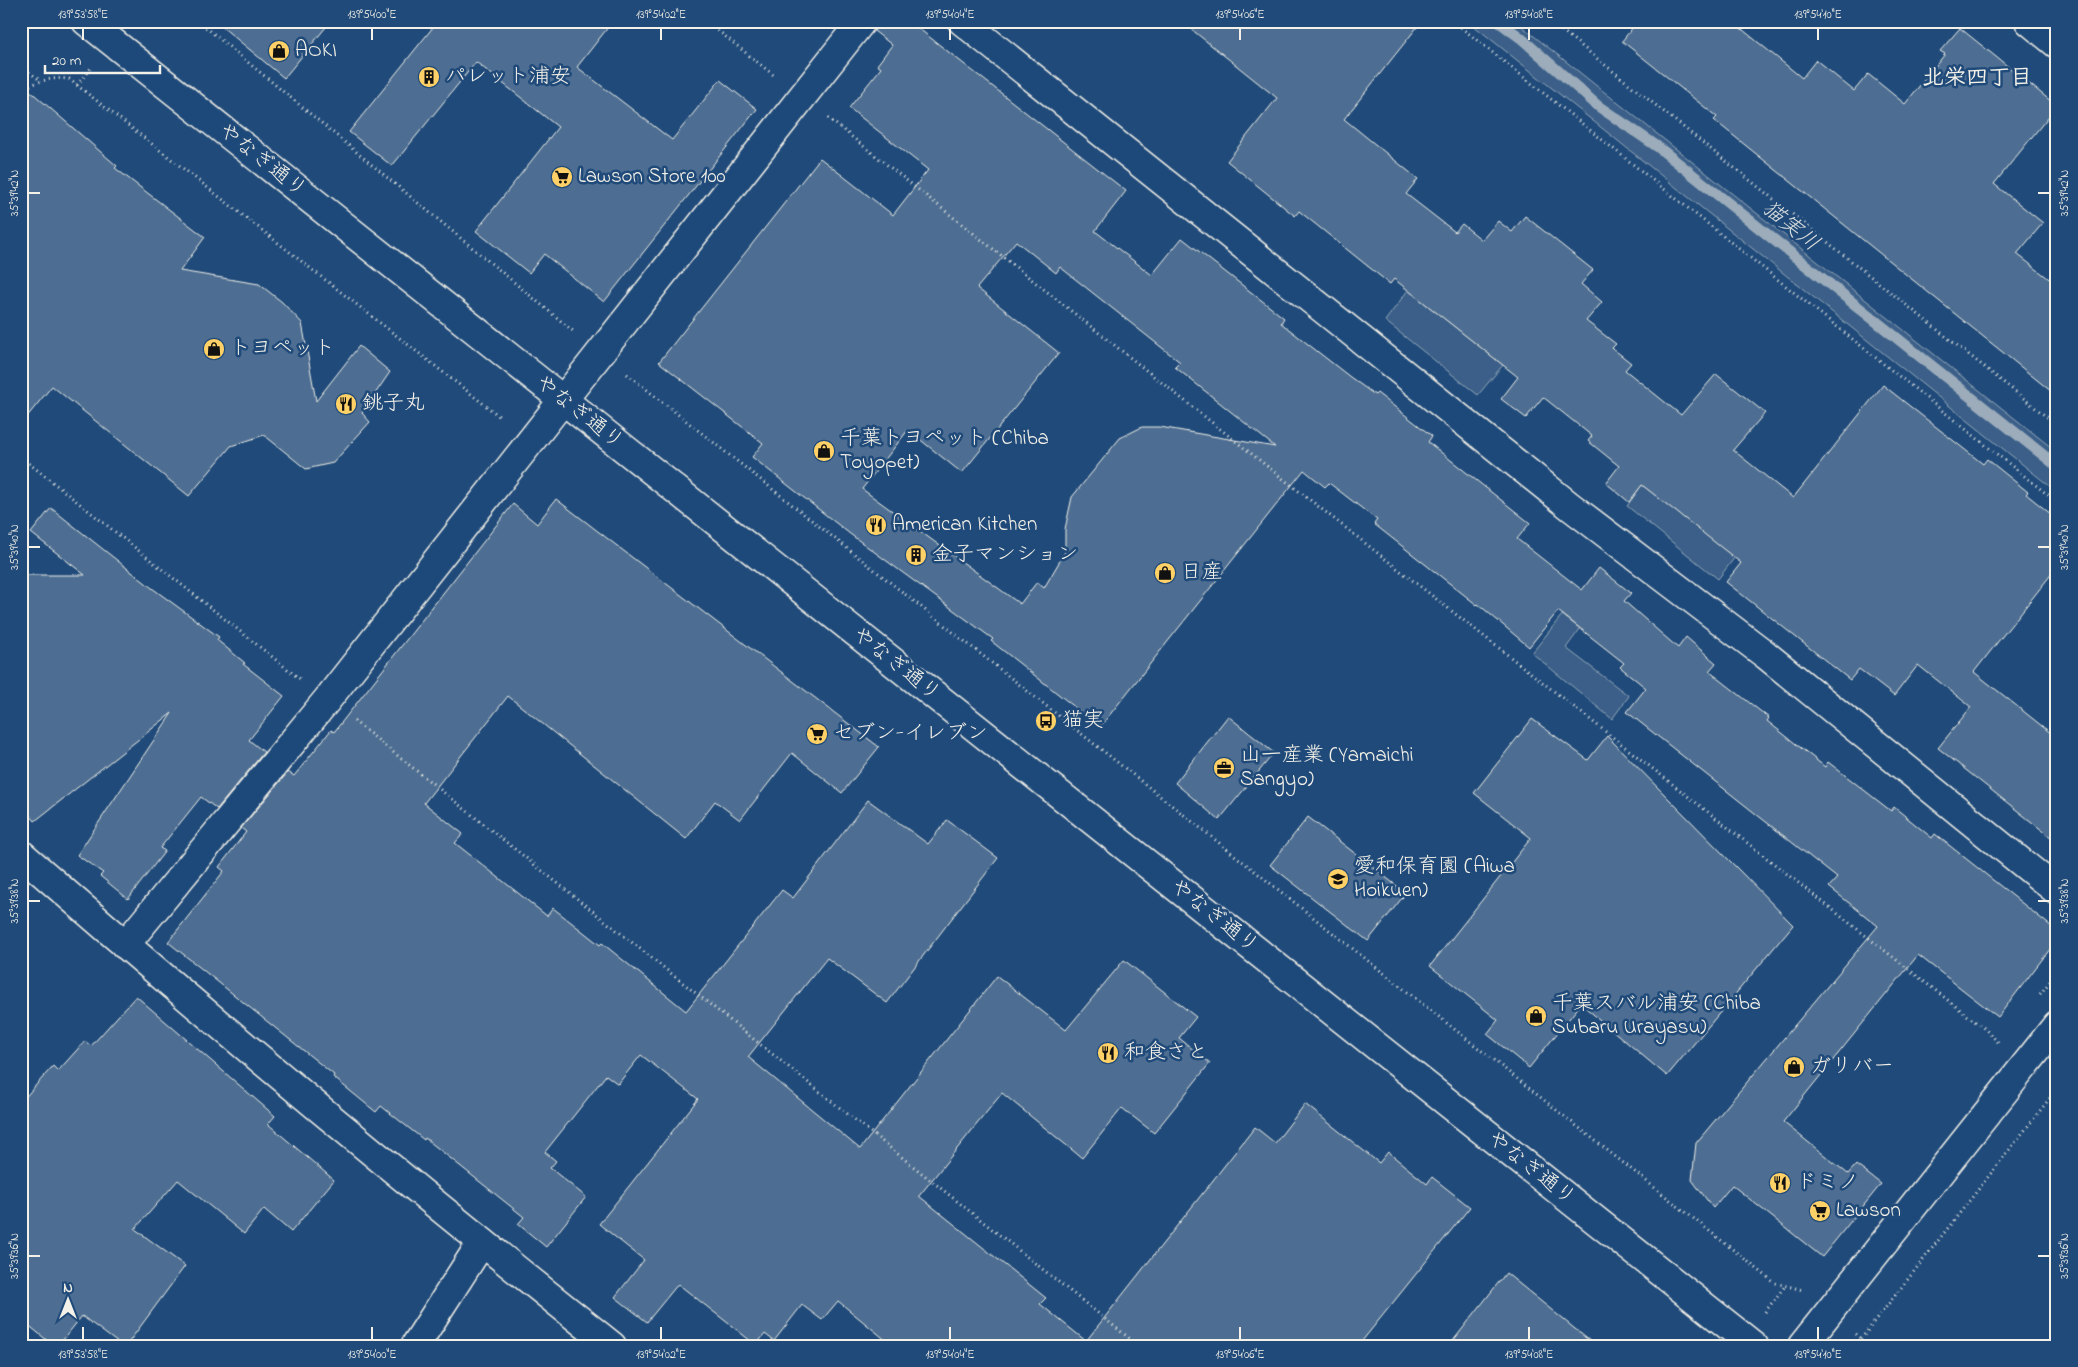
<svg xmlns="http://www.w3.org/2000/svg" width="2078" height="1367" viewBox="0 0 2078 1367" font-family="'Indie Flower','Klee One',sans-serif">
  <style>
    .green { fill: #3a5f88; stroke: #97a8b8 }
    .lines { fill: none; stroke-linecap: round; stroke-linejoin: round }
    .stream { stroke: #9cacbb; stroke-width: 11 }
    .building { fill: #4d6e92; stroke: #f4f1e8; fill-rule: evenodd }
    .street-casing { stroke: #f4f1e8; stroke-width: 31 }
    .secondary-casing { stroke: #f4f1e8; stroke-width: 31 }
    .path { stroke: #f4f1e8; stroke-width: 3; stroke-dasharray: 1 4; stroke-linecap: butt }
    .street { stroke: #1f4a7a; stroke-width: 28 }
    .secondary { stroke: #1f4a7a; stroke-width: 28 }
    .ticks { fill: none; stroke: #f4f1e8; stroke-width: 2 }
    .labels { text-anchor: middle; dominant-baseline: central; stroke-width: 5; stroke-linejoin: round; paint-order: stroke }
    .poi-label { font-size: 21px; fill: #f4f1e8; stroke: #1f4a7a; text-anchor: start }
    .street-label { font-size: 21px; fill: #f4f1e8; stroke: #1f4a7a }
    .neighbourhood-label { font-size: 22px; font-weight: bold; fill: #f4f1e8; stroke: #1f4a7a }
    .water-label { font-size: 22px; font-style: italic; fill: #dee0dd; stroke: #1f4a7a }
    .neatline { fill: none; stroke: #f4f1e8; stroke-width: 2 }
    .ticks-label { font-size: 12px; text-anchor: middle; fill: #f4f1e8 }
  </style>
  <rect width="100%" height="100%" fill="#1f4a7a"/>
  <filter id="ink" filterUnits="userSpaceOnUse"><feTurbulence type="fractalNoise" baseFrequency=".02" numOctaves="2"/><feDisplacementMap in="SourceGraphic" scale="10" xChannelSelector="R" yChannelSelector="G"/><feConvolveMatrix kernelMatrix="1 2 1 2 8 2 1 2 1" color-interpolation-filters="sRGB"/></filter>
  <g filter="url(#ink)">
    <path class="green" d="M1468,21H1515L2057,452V492Z
      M1408,290L1503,365L1478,395L1385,321Z
      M1642,485L1735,557L1718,579L1627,506Z
      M1562,615L1580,629L1566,648L1629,696L1612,719L1532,653Z"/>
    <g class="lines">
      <path class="stream" d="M1498,21L1521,38L1598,106L1658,147L2057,466"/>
    </g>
    <path class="building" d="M215,21H331L284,78Z
      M438,21H613L577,67L672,140L720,80L757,109L604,302L544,254L529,273L476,231L558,127L476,62L392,166L349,132Z
      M877,21H909L1126,191L1095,231L1152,275L1182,238L1284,318L1281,323L1350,377L1375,395L1377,393L1432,436L1428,442L1530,523L1517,539L1582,590L1599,568L1631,593L1624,601L1678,648L1686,637L1716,663L1709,671L1769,718L1767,721L1825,767L1828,762L1891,811L1894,807L1932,838L1935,834L2057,931V940L1998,1017L1918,955L1783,1122L1848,1174L1856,1165L1881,1184L1822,1257L1732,1185L1713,1208L1692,1180L1696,1143L1878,926L1829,887L1837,878L1627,712L1646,688L1620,667L1624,663L1558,611L1529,647L1478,604L1477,605L1374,524L1377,520L1329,483L1325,487L1304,470L1100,727L991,641L993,639L850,534L752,457L763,443L659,362L820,158L893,215L928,170L849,108L881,68L877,65L892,45L874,31ZM1016,241L1056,273L1060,267L1180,362L1175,367L1275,447L1160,427H1142L1120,438L1072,497L1065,529V552L1044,588L1037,582L1020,604L862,489L908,430L962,473L1059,353L977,288Z
      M1181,21H1422L1344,119L1418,179L1406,194L1455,232L1462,224L1482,240L1498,221L1512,232L1525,216L1593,270L1581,284L1602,302L1586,321L1616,344L1612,348L1631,363L1625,370L1681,415L1716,374L1765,413L1733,450L1793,498L1883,385L1983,464L1987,459L2028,492L2026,494L2057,519V567L1974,672L2057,738V842L1938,748L1971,707L1918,665L1894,696L1859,669L1850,680L1726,582L1741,563L1642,485L1629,502L1606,483L1619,466L1588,441L1592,436L1543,397L1526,418L1501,399L1518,377L1394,279L1390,284L1299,211L1295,216L1227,161L1277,98Z
      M1638,21H1732L1802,78L1816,60L1854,91L1868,74L1905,104L1945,54L1940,51L1960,28L2057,106L1994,184L2043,223L2017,254L2057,285V396L1714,120L1717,117L1622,41Z
      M21,83L117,166L115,168L205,237L180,271L259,284L282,302L302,323L316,401L359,346L390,372L362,413L370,422L333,463L306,469L264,435L231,446L189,496L52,386L21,424Z
      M556,499L879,747L842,793L792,753L740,820L715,801L686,839L508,696L424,803L463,834L455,843L547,916L553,908L600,945L602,943L686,1011L782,890L793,898L868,800L928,844L947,820L998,858L887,1003L827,958L748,1057L860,1149L997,976L1066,1030L1124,960L1196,1017L1179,1038L1210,1063L1154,1133L1122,1108L1082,1158L1002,1093L919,1196L1046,1298L1040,1304L1086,1341L1255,1127L1275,1143L1305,1104L1379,1163L1388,1152L1427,1184L1432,1177L1470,1207L1358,1346H893L838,1301L822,1320L802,1305L774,1341L765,1334L756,1345L678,1284L647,1322L615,1297L644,1260L599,1224L698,1099L641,1055L618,1084L606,1075L545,1152L556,1161L550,1168L586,1197L546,1247L518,1224L524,1217L425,1138L424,1140L381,1106L376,1112L333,1077L334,1075L168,942L224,871L219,867L246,832L241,828L288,772L294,776L331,730L334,732L513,504L537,524Z
      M51,508L152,588L219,637L217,640L245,663L243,664L284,696L249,740L264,752L217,809L201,797L160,848L165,851L128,899L100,876L103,873L77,855L172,713L35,821L21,804V575H85L31,533Z
      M1228,716L1274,753L1219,820L1175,783Z
      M1532,719L1588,760L1607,736L1793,925L1667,1076L1581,1004L1529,1068L1487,1034L1498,1020L1430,966L1531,838L1474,793Z
      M1308,817L1406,893L1368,941L1270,865Z
      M136,996L275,1116L268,1124L334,1180L291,1232L264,1209L244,1234L178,1180L135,1229L185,1266L126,1346H122L82,1316L58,1346H54L21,1319V1102L53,1066L58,1071L85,1041L91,1046Z
      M1506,1273L1596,1346H1449Z"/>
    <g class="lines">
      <g class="street-casing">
        <path id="street" d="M962,21L1571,507L1766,655L2057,891
          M2029,21L2057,44
          M563,400L862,21
          M415,1346L482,1242"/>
      </g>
      <g class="secondary-casing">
        <path id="secondary" d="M86,21L1754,1346
          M21,854C214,1023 412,1187 612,1346
          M125,945L327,700L563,400
          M1802,1346L2057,1025"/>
      </g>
      <path class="path" d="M198,21L573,331
        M706,21L776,77
        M1453,21L2057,502
        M1550,21L2057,425
        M21,66L40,80
        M77,85L91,68
        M21,90C38,81 50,77 69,79L499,416
        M828,118L1282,478L1986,1030L2000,1044
        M627,374L1775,1283L1803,1290
        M21,457L300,679
        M354,721L1139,1346
        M2040,994L2057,973
        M1765,1312L1785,1286
        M1855,1334L1861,1339L1862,1346
        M1861,1339L2057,1089"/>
      <use href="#street" class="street"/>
      <use href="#secondary" class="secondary"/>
    </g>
  </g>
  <path class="ticks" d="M83,28V40M372,28V40M661,28V40M950,28V40M1240,28V40M1529,28V40M1818,28V40M28,193H40M2038,193H2050M28,547H40M2038,547H2050M28,901H40M2038,901H2050M28,1256H40M2038,1256H2050M83,1327V1340M372,1327V1340M661,1327V1340M950,1327V1340M1240,1327V1340M1529,1327V1340M1818,1327V1340"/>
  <defs>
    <g id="shop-disc" transform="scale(1.125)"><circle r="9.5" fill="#ffd166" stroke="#1f4a7a"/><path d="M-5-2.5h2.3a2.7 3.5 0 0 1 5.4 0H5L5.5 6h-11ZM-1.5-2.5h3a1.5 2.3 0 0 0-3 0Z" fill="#111"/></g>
    <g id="building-disc" transform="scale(1.125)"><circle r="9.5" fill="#ffd166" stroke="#1f4a7a"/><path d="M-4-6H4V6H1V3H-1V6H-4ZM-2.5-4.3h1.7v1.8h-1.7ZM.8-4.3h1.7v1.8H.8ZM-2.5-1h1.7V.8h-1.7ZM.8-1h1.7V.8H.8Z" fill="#111"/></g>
    <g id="supermarket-disc" transform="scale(1.125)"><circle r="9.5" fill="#ffd166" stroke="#1f4a7a"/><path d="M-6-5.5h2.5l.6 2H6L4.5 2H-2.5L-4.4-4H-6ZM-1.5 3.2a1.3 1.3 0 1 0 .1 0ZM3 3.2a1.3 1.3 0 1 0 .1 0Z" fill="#111"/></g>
    <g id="restaurant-disc" transform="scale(1.125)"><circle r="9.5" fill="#ffd166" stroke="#1f4a7a"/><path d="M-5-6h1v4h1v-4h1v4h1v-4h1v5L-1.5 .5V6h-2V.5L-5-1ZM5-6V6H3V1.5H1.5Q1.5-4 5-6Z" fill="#111"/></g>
    <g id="bus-disc" transform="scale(1.125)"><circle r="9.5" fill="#ffd166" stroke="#1f4a7a"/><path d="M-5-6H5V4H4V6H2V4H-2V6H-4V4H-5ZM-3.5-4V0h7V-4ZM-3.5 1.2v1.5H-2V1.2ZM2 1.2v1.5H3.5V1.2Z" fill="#111"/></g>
    <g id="office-disc" transform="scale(1.125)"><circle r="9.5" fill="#ffd166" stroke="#1f4a7a"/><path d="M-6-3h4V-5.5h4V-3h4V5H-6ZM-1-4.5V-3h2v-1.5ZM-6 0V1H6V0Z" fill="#111"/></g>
    <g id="school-disc" transform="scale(1.125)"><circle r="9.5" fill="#ffd166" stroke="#1f4a7a"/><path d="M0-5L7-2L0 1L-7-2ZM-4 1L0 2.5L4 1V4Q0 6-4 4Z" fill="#111"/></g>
  </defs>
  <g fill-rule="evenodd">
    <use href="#shop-disc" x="279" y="51"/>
    <use href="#building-disc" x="429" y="77"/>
    <use href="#supermarket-disc" x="562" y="177"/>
    <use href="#shop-disc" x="214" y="349"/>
    <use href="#restaurant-disc" x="346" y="404"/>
    <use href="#shop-disc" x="824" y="451"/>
    <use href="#restaurant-disc" x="876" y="525"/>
    <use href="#building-disc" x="916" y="555"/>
    <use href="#shop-disc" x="1165" y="573"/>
    <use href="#bus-disc" x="1046" y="721"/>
    <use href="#supermarket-disc" x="817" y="734"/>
    <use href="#office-disc" x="1224" y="768"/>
    <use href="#school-disc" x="1338" y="879"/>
    <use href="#shop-disc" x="1536" y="1016"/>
    <use href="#restaurant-disc" x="1108" y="1053"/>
    <use href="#shop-disc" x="1794" y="1067"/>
    <use href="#restaurant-disc" x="1780" y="1183"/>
    <use href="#supermarket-disc" x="1820" y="1211"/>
  </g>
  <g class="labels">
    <g class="poi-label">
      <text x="295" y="51">AOKI</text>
      <text x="445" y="77">パレット浦安</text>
      <text x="578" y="177">Lawson Store 100</text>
      <text x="230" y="349">トヨペット</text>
      <text x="362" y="404">銚子丸</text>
      <text x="840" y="439">千葉トヨペット (Chiba<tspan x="840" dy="24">Toyopet)</tspan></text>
      <text x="892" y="525">American Kitchen</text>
      <text x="932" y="555">金子マンション</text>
      <text x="1181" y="573">日産</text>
      <text x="1062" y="721">猫実</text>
      <text x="833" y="734">セブン-イレブン</text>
      <text x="1240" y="756">山一産業 (Yamaichi<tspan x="1240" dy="24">Sangyo)</tspan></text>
      <text x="1354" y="867">愛和保育園 (Aiwa<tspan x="1354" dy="24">Hoikuen)</tspan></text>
      <text x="1552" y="1004">千葉スバル浦安 (Chiba<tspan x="1552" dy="24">Subaru Urayasu)</tspan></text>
      <text x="1124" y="1053">和食さと</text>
      <text x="1810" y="1067">ガリバー</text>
      <text x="1796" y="1183">ドミノ</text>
      <text x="1836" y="1211">Lawson</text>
    </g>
    <g class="street-label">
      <text transform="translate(262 161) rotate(38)">やなぎ通り</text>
      <text transform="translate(579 413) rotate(38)">やなぎ通り</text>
      <text transform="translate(896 665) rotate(38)">やなぎ通り</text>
      <text transform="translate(1214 917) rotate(38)">やなぎ通り</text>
      <text transform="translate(1531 1169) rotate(38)">やなぎ通り</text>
    </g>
    <g class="neighbourhood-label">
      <text x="1977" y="79">北栄四丁目</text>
    </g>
    <g class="water-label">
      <text transform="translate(1790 227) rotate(39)">猫実川</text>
    </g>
  </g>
  <rect width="2078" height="1367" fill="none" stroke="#1f4a7a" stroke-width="55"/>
  <g transform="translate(68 1300)" stroke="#1f4a7a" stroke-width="4" paint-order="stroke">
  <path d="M0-4L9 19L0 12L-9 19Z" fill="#f4f1e8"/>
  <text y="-8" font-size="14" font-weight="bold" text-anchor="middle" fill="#f4f1e8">N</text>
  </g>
  <path d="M45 65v8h115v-8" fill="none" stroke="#f4f1e8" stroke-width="2.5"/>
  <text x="52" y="65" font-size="15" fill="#f4f1e8" stroke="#1f4a7a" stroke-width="4" paint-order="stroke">20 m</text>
  <rect x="28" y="28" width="2022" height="1312" class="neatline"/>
  <g class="ticks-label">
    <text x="83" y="18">139°53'58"E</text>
    <text x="372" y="18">139°54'00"E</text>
    <text x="661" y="18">139°54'02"E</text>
    <text x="950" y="18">139°54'04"E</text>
    <text x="1240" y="18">139°54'06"E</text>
    <text x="1529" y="18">139°54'08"E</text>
    <text x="1818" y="18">139°54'10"E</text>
    <text transform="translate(14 193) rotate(-90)" y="4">35°39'42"N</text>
    <text transform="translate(2064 193) rotate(-90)" y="4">35°39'42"N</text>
    <text transform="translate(14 547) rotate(-90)" y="4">35°39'40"N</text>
    <text transform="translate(2064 547) rotate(-90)" y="4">35°39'40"N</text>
    <text transform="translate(14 901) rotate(-90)" y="4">35°39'38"N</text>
    <text transform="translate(2064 901) rotate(-90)" y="4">35°39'38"N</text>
    <text transform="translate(14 1256) rotate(-90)" y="4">35°39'36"N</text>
    <text transform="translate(2064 1256) rotate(-90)" y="4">35°39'36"N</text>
    <text x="83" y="1358">139°53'58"E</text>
    <text x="372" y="1358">139°54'00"E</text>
    <text x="661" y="1358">139°54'02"E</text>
    <text x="950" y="1358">139°54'04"E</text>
    <text x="1240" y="1358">139°54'06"E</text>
    <text x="1529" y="1358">139°54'08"E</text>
    <text x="1818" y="1358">139°54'10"E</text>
  </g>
</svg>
